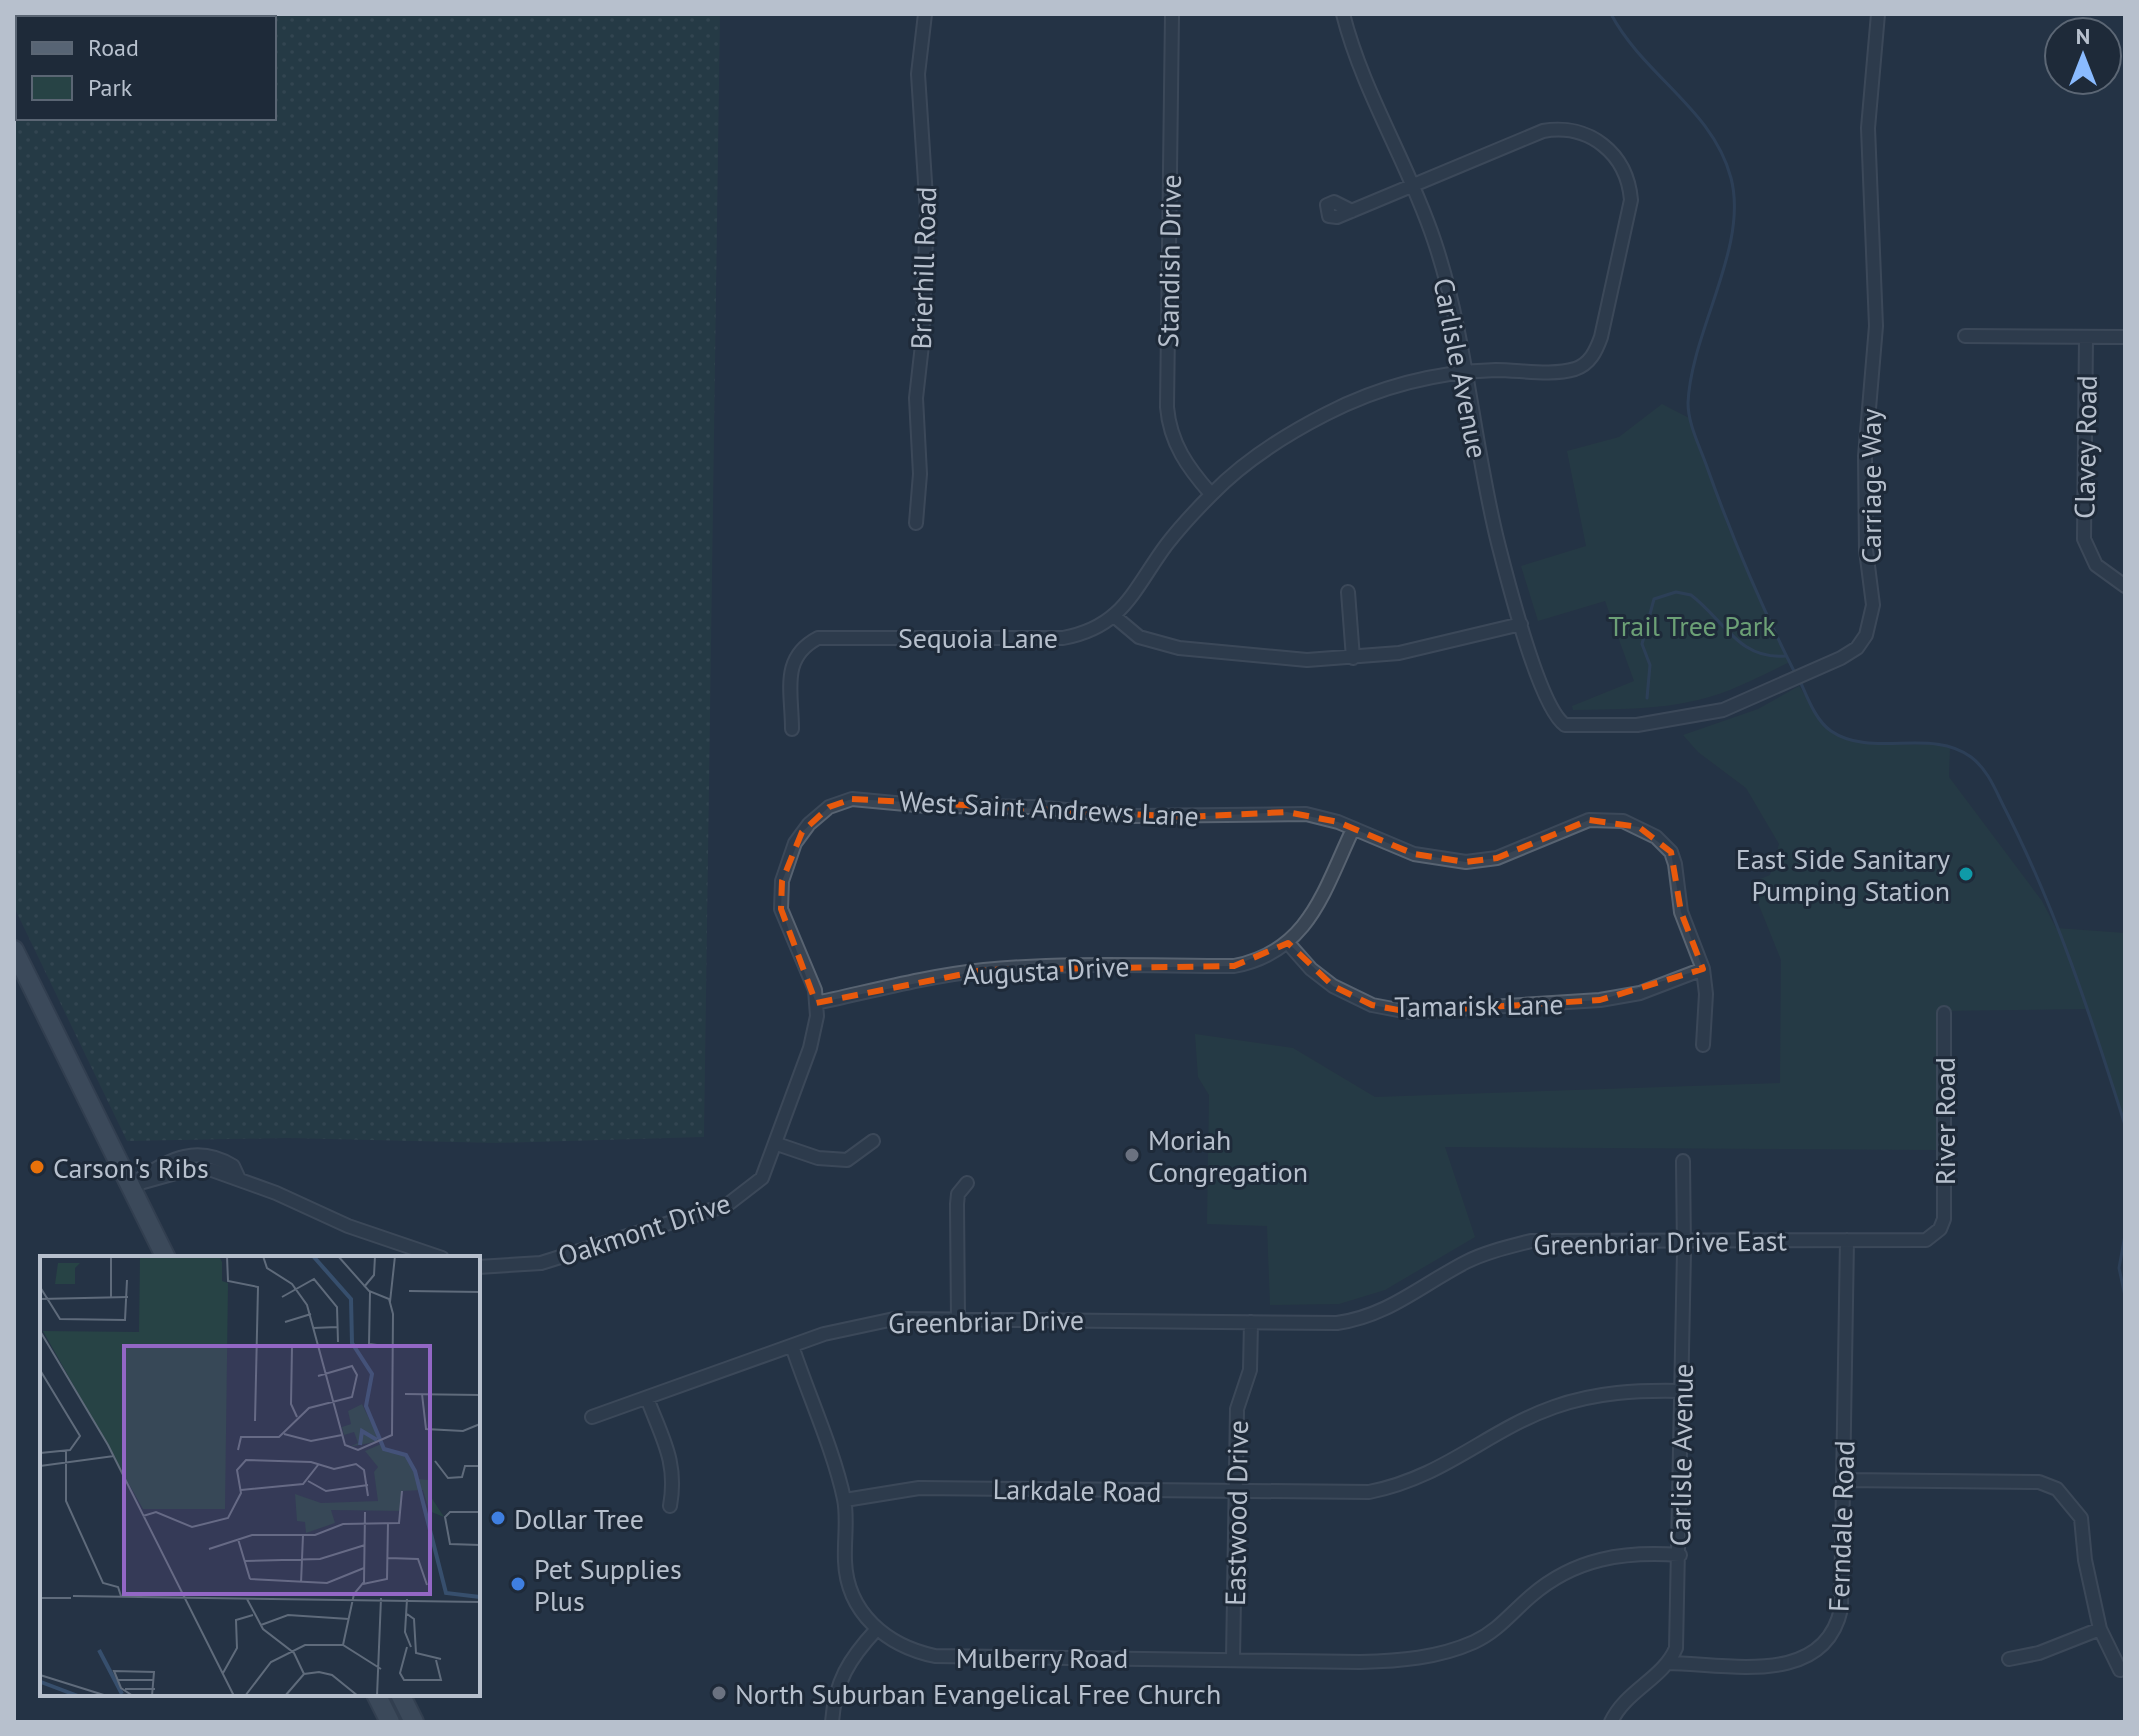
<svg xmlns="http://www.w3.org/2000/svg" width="2139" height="1736" viewBox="0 0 2139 1736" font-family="'PT Sans',sans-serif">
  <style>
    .grass { fill: url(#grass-dots); fill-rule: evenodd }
    .park { fill: #274345 }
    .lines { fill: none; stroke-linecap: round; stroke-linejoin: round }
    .stream { stroke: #374f6d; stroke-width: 3 }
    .street-casing { stroke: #586371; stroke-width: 16 }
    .primary-casing { stroke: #434e5d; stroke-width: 22 }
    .street { stroke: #394554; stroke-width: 12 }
    .primary { stroke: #576474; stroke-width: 18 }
    .marked { fill: none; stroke: #e8590c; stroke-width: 6; stroke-dasharray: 16 10; stroke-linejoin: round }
    .culture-dot { fill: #0f9aa8; stroke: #1e2a39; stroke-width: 3 }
    .worship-dot { fill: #6b7280; stroke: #1e2a39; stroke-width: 3 }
    .food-dot { fill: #e8710a; stroke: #1e2a39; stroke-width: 3 }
    .shop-dot { fill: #3f7fe0; stroke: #1e2a39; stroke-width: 3 }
    .labels { text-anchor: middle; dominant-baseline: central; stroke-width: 6; stroke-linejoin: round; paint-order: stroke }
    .street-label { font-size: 28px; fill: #b7c0cd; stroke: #1e2a39 }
    .park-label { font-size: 28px; fill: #6ca076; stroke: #1e2a39 }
    .poi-label { font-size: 28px; fill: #b7c0cd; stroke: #1e2a39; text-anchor: start }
    .inset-river { fill: none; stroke: #374f6d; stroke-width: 4 }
    .inset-road { fill: none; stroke: #5f6b7b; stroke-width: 2 }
    .view { fill: #9367c5; fill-opacity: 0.15; stroke: #9367c5; stroke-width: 4 }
    .inset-edge { fill: none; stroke: #b7c0cd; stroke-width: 4 }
  </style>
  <defs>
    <pattern id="grass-dots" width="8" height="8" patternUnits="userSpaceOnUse" patternTransform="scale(2)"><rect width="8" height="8" fill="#274345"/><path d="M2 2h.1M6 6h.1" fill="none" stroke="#445c5f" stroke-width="1.8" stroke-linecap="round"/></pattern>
  </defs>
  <rect width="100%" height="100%" fill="#253345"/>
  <path class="grass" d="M14,14H720L704,1137L496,1143L288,1138L127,1141L14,907ZM18,18H274V118H18Z"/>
  <path class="park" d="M1662,404L1689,418L1728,527L1790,662C1760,676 1730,693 1698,700C1657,710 1614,709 1573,710L1572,706L1634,681L1605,601L1538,621L1521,566L1586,546L1567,451L1619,437Z
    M1799,686C1808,699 1819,723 1832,731C1864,752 1914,741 1950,746L1949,777L2042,901L2056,928L2125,933V1125L2079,985L2086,1009L1939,1011L1938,1150L1445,1147L1475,1237L1385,1290L1339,1304L1270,1305L1267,1226L1207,1224L1209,1095L1198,1077L1195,1034L1293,1048L1375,1097L1780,1083L1781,960L1750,883L1770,875L1779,844L1746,788L1698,752L1683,735L1758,709Z"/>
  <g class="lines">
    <path class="stream" d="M1611,14C1644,76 1713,109 1731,178C1749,247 1691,331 1688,403C1688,424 1700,447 1707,467C1732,537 1761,606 1795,673
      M1799,679C1807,696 1815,720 1831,731C1872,759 1931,727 1971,757C1988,770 1995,789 2004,807C2056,908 2091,1017 2125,1125
      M1647,698L1650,665L1642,644L1654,599L1676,592L1691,595C1724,620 1739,660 1785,656
      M2125,1235L2119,1268L2125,1296"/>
    <g class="street-casing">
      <path id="street" d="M1172,14L1167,407C1170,443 1188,468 1211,494
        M1343,14C1363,93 1408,162 1434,240C1467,338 1473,443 1498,543C1507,578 1539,707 1565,725H1637L1723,710L1841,658L1857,648L1866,635L1873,605L1866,550L1865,456L1876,326L1868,128L1878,14
        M1965,336L2125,337
        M2086,337L2084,539L2096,565L2125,586
        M916,523L920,474L916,398L922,345L927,213L918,74L925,14
        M1348,592L1353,658
        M1114,616L1139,637L1179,648L1307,660L1399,653L1521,624
        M792,729C792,691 780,658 818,638H1063C1124,627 1134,588 1167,544C1181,526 1196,510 1212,494C1244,461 1285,435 1326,414C1380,386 1435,372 1496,370C1520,370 1552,376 1575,369C1590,364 1596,351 1601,337L1631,200C1627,153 1589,123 1543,131L1337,217L1329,216L1327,205L1334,202L1352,211
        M1288,943L1311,969L1333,986L1372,1005L1409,1012L1600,1000L1640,993L1703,969
        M816,1003C872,991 927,976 984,970C1067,962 1151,966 1234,966C1309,952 1324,890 1353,829
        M777,1144L818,1158L847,1160L873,1141
        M140,1179C170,1158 198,1145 233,1166L239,1179
        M129,1186L190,1169L212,1170L276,1193L348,1226L442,1258
        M478,1267L541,1263L727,1205L762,1178L810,1048L817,1016L815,990L781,909L782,881L795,843L809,824L829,807L852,799L927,806L1033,807L1133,816L1306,814L1338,822L1414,854L1466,862L1497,858L1589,820L1623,821L1656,837L1671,852L1675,864L1681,912L1703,969L1706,994L1703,1045
        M958,1319L957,1204L958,1194L967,1183
        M792,1346C808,1394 834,1451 844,1499C848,1518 844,1541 845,1561C847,1613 887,1646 935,1656L1360,1662C1400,1661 1438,1658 1474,1642C1498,1631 1512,1612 1531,1596C1575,1558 1624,1551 1680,1555
        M647,1398C662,1438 678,1462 670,1506
        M592,1417L824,1334L894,1319L1337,1323C1388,1316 1421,1285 1466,1262C1486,1252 1508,1247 1531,1241L1926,1240L1940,1229L1944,1219V1013
        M1844,1480L2039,1482L2057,1489L2081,1518L2085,1560L2100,1629L2120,1670
        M845,1500L919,1488L1369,1492C1445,1477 1486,1431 1554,1407C1596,1392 1638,1390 1682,1391
        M1233,1659L1237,1409L1250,1370L1251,1322
        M2009,1659L2039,1653L2100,1629
        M1668,1663C1729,1664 1824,1687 1841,1609L1847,1240
        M832,1722C835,1682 849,1659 876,1630
        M1611,1722C1626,1690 1663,1679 1676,1648L1684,1251L1683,1161"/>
    </g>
    <g class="primary-casing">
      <path id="primary" d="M14,950L166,1258
        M376,1694L390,1722
        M400,1694L414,1722"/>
    </g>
    <use href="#street" class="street"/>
    <use href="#primary" class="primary"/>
  </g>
  <path d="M0 0H2139V1736H0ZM852,799L1185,817L1287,812L1338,822L1414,854L1466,862L1497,858L1589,820L1639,827L1671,852L1681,912L1703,969L1600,1000L1409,1012L1372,1005L1333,986L1288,943L1234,966L984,970L816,1003L781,909L782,881L802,832L829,807Z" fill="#253345" fill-opacity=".55" fill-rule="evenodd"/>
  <path class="marked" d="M852,799L1185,817L1287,812L1338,822L1414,854L1466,862L1497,858L1589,820L1639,827L1671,852L1681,912L1703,969L1600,1000L1409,1012L1372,1005L1333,986L1288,943L1234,966L984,970L816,1003L781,909L782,881L802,832L829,807Z"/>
  <circle class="culture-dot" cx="1966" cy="874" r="8"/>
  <g class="worship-dot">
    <circle cx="1132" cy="1155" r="8"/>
    <circle cx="719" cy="1693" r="8"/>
  </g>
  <circle class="food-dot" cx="37" cy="1167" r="8"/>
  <g class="shop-dot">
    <circle cx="498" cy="1518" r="8"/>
    <circle cx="518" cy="1584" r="8"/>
  </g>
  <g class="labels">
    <g class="street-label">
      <text transform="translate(1169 261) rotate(-89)">Standish Drive</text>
      <text transform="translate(923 268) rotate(-88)">Brierhill Road</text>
      <text transform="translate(1461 368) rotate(79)">Carlisle Avenue</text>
      <text transform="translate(2085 447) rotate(-89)">Clavey Road</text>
      <text transform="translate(1870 486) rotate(-90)">Carriage Way</text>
      <text x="978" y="637">Sequoia Lane</text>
      <text transform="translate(1049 808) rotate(3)">West Saint Andrews Lane</text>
      <text transform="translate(1046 970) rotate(-3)">Augusta Drive</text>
      <text transform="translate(1479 1005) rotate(-1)">Tamarisk Lane</text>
      <text transform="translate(1944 1121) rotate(-90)">River Road</text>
      <text transform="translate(644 1229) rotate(-18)">Oakmont Drive</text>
      <text transform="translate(1660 1242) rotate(-1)">Greenbriar Drive East</text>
      <text transform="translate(986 1321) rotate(-1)">Greenbriar Drive</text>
      <text transform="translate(1681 1455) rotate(-89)">Carlisle Avenue</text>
      <text transform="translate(1077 1490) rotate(1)">Larkdale Road</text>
      <text transform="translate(1236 1513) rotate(-89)">Eastwood Drive</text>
      <text transform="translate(1841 1526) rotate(-88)">Ferndale Road</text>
      <text x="1042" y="1657">Mulberry Road</text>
    </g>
    <g class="park-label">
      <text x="1692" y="625">Trail Tree Park</text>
    </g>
    <g class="poi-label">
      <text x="1950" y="858" text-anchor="end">East Side Sanitary<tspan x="1950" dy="32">Pumping Station</tspan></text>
      <text x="1148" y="1139">Moriah<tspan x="1148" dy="32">Congregation</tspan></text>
      <text x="53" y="1167">Carson's Ribs</text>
      <text x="514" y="1518">Dollar Tree</text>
      <text x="534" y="1568">Pet Supplies<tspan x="534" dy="32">Plus</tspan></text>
      <text x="735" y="1693">North Suburban Evangelical Free Church</text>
    </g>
  </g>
  <g transform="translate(40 1256)">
    <rect width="440" height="440" fill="#253345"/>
    <path d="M100,0H179L182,6V25L188,27L185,253H103L3,75L99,76Z" fill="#274345"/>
    <path d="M18,7H40L35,12V28H15ZM322,148L340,185L309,191L318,187L314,176L304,179L302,171L311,168L308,155ZM341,188L348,196L363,197L378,223L389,224L391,241L404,261L389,255L383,234L362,235L361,255L291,254L295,267L266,277L265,266L257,265L255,238L281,247L338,245L334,216L338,211L325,195Z" fill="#274345"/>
    <path class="inset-river" d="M273,0L311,43L312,87L332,118L326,150L344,193L366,199L375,215L406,337L440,341M320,189L322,175L337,184M59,394L82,438M1,426L38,440"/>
    <path class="inset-road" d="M187,0L188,25L218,31L215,165M223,0L227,12L252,28L267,49L305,189L318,194L352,179L353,58L349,43L329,35L298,0M0,31L20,63L85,64L87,24M324,31L334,19L335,0M369,35L440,36M330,36L329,88L353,91M71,41V0M242,41L274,23L297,51L298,86M0,43L88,41M350,46L355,0M245,66L271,58M273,72L297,71M0,75L68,189L194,440M0,114L40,180L30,194L0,197M365,138L440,139M382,138L386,173L423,175L440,168M257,161L251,148L252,91L275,89M244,178L271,185L302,179M198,194L201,181H239L269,152L312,141L317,119L312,110L278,120M26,195V245L63,327L78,331L81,340M395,205L408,222L422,221L425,210H440M0,210L74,200M268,225L286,235L328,229M201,234L263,228L278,209M440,256H410L405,261L410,288L440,289M103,260L116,256L152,271L188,262L201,237L197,214L206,204L271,206L294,213L316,208L324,214L328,240M198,283L210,323M169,293L212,279H275L303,268L359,267L362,235M348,302L378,303L387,329M205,305L280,303L325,289M210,323L287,327L324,312M261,327L263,279M323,328L347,323L348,267M33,340L440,346M0,342H31M207,343L223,373L254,397L264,418M367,343L365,376L371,391M367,358L374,363L376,397L401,403M221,369L248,359L309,363M303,389L314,338L324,326L325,256M367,391L360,417L364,424H401L396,404M183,417L197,392L196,364L213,359M0,419L67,440M77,424H114M85,433H115M93,440L81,432L74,415L114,416L112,440M205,440L231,406L265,389H303L341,413M245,440L264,418L279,416L292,419L318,440M337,440L341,342"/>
    <path class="view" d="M84,90H390V338H84Z"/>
    <rect width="440" height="440" class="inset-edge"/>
  </g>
  <rect width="2139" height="1736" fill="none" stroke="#b7c0cd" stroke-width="32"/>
  <rect x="16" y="16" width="260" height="104" fill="#1e2a39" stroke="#5b6674" stroke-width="2"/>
  <rect x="32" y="42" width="40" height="12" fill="#576474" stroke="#5b6674" stroke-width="2"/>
  <text x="88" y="56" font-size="24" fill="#b7c0cd">Road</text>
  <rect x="32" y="76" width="40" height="24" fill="#274345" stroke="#5b6674" stroke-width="2"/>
  <text x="88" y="96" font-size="24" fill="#b7c0cd">Park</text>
  <g transform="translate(2083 56)"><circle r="38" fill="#1e2a39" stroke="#5b6674" stroke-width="2"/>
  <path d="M0-6L14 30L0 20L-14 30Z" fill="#8abbff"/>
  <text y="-12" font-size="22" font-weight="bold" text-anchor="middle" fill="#b7c0cd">N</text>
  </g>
</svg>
